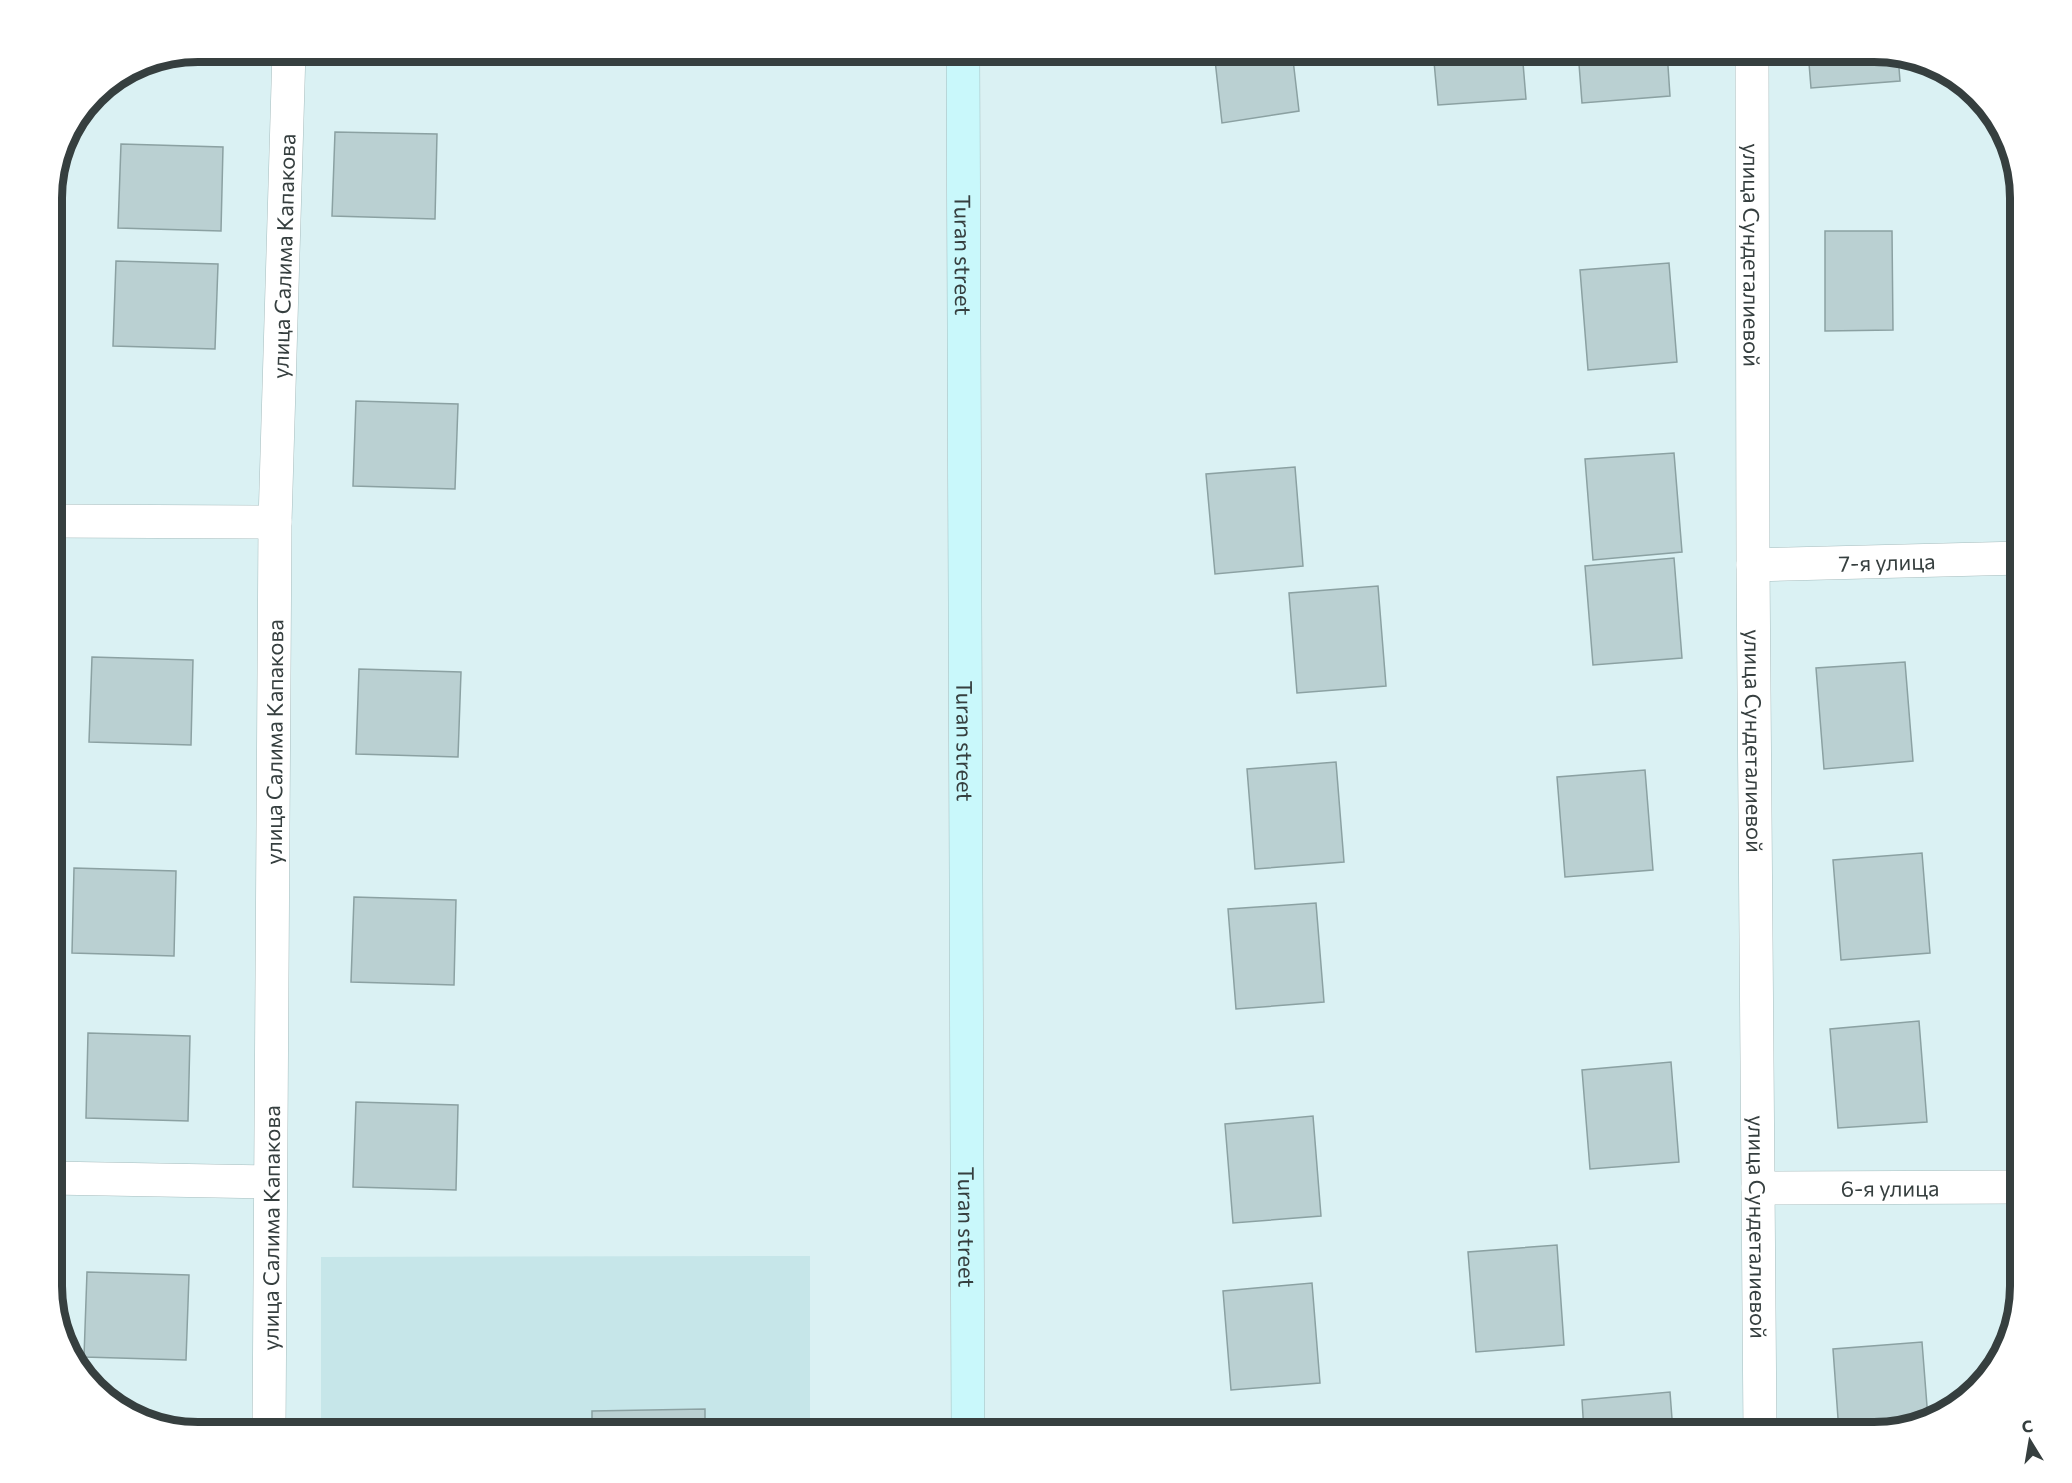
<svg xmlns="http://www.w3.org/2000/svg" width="2072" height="1483" viewBox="0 0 2072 1483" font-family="Commissioner,sans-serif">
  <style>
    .built { fill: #c6e6e9 }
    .building { fill: #bad0d2; stroke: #8ba1a2; stroke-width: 1.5 }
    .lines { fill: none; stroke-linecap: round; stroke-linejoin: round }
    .street-casing { stroke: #a7bdbe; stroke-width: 34 }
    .secondary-casing { stroke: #a7bdbe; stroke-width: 34 }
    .street { stroke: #fff; stroke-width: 33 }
    .secondary { stroke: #c9f8fb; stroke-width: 33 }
    .labels { text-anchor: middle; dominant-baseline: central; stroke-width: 4.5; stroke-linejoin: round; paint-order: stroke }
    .street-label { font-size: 22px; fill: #363f3f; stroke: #fff }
    .rim { fill: none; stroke: #363f3f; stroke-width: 8 }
  </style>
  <rect width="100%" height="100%" fill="#daf1f3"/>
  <path class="built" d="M810,1256V1432H321V1257Z"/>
  <path class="building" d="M1214,51H1292L1299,111L1222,123Z
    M1433,51H1522L1526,99L1438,105Z
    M1578,51H1667L1670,96L1582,103Z
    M1808,51H1875L1898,55L1900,81L1811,88Z
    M335,132L437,134L435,219L332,216Z
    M121,144L223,147L221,231L118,228Z
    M1825,231H1892L1893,330L1825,331Z
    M116,261L218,264L215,349L113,346Z
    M1669,263L1677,362L1588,370L1580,270Z
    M356,401L458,404L455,489L353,486Z
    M1674,453L1682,552L1593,560L1585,459Z
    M1295,467L1303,566L1215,574L1206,474Z
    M1674,558L1682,658L1593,665L1585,566Z
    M1378,586L1386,686L1297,693L1289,593Z
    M92,657L193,660L191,745L89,742Z
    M1905,662L1913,761L1824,769L1816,668Z
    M359,669L461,672L458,757L356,754Z
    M1336,762L1344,862L1255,869L1247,769Z
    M1645,770L1653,870L1565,877L1557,777Z
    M1922,853L1930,953L1841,960L1833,860Z
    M74,868L176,871L174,956L72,953Z
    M354,897L456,900L454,985L351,982Z
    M1316,903L1324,1002L1236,1009L1228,909Z
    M1919,1021L1927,1122L1838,1128L1830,1029Z
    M88,1033L190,1036L188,1121L86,1118Z
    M1671,1062L1679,1162L1590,1169L1582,1070Z
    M356,1102L458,1105L456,1190L353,1187Z
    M1313,1116L1321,1216L1233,1223L1225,1124Z
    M1557,1245L1564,1345L1476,1352L1468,1252Z
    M87,1272L189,1275L186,1360L84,1357Z
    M1312,1283L1320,1383L1231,1390L1223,1291Z
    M1922,1342L1928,1419L1874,1432H1839L1833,1349Z
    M1670,1392L1673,1432H1584L1582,1400Z
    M705,1409V1432H592V1411Z
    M1327,1422L1328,1432H1239L1238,1429Z"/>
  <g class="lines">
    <g class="street-casing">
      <g id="street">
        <path id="s1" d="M1752,51L1753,565L1760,1432"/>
        <path d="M51,521L275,522"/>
        <path id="s2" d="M1753,565L2021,558"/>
        <path d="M51,1178L270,1182"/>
        <path id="s3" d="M1758,1188L2021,1187"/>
        <path id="s4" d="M269,1432L275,522L289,51"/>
      </g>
    </g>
    <g class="secondary-casing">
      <g id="secondary">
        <path id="s5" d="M963,51L968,1432"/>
      </g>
    </g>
    <use href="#street" class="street"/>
    <use href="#secondary" class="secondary"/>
  </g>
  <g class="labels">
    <g class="street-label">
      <text stroke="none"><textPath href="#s4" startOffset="1176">улица Салима Капакова</textPath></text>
      <text stroke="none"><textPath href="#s5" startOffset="204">Turan street</textPath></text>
      <text stroke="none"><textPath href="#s1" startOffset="204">улица Сундеталиевой</textPath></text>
      <text stroke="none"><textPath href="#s2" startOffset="134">7-я улица</textPath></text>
      <text stroke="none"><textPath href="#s4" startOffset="690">улица Салима Капакова</textPath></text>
      <text stroke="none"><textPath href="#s5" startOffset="690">Turan street</textPath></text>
      <text stroke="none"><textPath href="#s1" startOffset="690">улица Сундеталиевой</textPath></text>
      <text stroke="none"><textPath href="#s3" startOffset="132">6-я улица</textPath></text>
      <text stroke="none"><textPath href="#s4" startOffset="204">улица Салима Капакова</textPath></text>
      <text stroke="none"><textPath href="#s5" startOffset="1176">Turan street</textPath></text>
      <text stroke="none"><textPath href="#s1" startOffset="1176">улица Сундеталиевой</textPath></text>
    </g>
  </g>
  <path d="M0 0H2072V1483H0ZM198 62H1874A136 136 0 0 1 2010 198V1286A136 136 0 0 1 1874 1422H198A136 136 0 0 1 62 1286V198A136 136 0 0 1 198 62Z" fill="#fff" fill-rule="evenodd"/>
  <path class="rim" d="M198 62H1874A136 136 0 0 1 2010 198V1286A136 136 0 0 1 1874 1422H198A136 136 0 0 1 62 1286V198A136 136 0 0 1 198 62Z"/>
  <g transform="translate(2030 1441) rotate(349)" stroke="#ffffff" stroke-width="4.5" paint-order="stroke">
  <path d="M0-4.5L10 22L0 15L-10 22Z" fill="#363f3f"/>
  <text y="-9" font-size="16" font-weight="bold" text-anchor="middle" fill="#363f3f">С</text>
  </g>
</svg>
